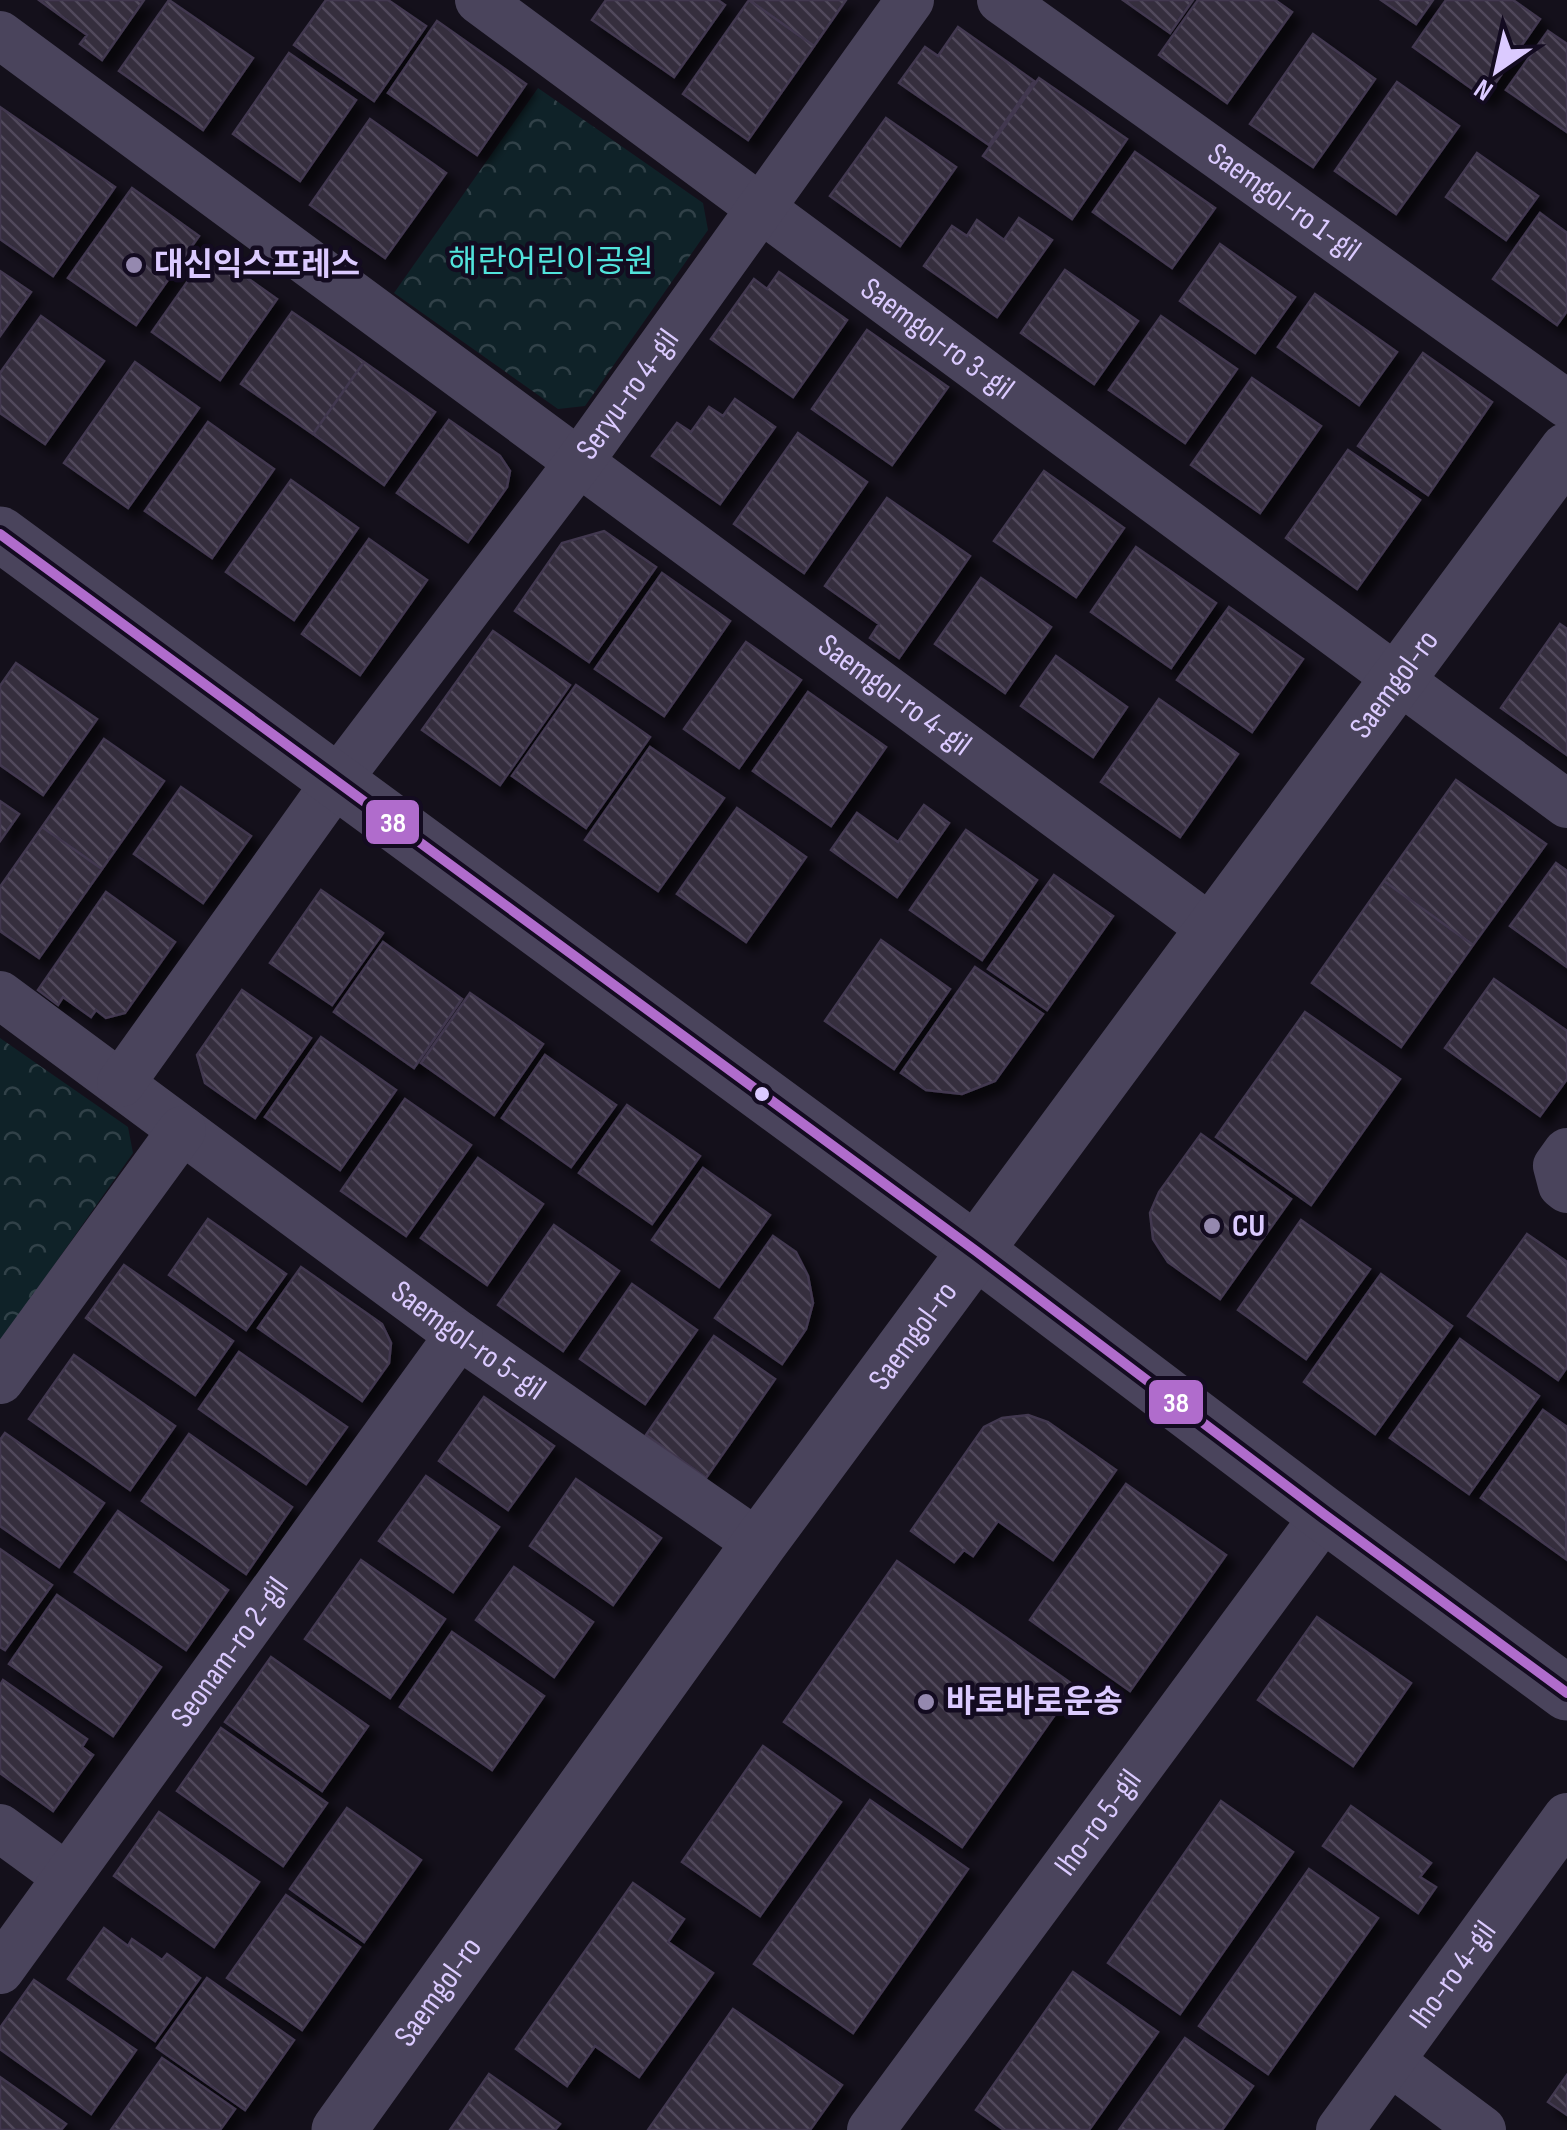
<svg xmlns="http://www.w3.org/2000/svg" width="1567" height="2130" viewBox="0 0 1567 2130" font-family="'Sofia Sans Condensed','Noto Sans KR',sans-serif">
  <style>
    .park { fill: url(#park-crowns) }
    .building { fill: url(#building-back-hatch); stroke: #423950; stroke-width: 2.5; filter: url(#shadow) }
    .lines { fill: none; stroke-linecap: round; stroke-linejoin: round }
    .minor { stroke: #4a445c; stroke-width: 48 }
    .tertiary { stroke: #4a445c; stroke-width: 55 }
    .bus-1-casing { stroke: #130b20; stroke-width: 18 }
    .bus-1 { stroke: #b06ccc; stroke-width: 10 }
    .poi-dot { fill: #9589af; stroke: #130b20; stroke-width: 4 }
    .bus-dot { fill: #dbcaff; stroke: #130b20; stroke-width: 4 }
    .labels { text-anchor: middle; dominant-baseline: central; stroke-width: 9; stroke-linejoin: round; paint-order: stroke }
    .street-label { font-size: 32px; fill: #dbcaff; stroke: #130b20 }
    .park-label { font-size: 32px; fill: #51e4dc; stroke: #130b20 }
    .poi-label { font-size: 32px; font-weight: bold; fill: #dbcaff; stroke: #130b20; text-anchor: start }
    .line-badge { stroke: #130b20; stroke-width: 4 }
    .badge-label { font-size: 28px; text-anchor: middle; font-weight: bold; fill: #fff }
  </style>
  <defs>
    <pattern id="park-crowns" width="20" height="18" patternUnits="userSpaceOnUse" patternTransform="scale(2.5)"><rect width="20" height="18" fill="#0f2228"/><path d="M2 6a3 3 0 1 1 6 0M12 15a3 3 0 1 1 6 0" fill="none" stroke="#314148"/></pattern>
    <pattern id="building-back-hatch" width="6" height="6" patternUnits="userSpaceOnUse" patternTransform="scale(2.5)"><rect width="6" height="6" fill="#342d3e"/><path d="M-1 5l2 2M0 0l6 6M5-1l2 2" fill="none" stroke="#514a5b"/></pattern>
    <filter id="shadow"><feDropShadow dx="9" dy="9" stdDeviation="5" flood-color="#0009"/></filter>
  </defs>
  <rect width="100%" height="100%" fill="#14101b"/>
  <path class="park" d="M538,88L703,203L708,230L585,406L558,409L394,293Z
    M0,1038L128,1127L133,1153L0,1342Z"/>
  <path class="building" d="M39,0H144L102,60L80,44L87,35Z
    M169,0L253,58L203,130L119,71Z
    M326,0H388L426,26L374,101L294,45Z
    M606,0H718L725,5L674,77L592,20Z
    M749,0L814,46L748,140L683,94Z
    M749,0H846L814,46Z
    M1123,0H1193L1170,33Z
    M1198,0H1275L1292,12L1227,103L1159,55Z
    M1381,0H1433L1416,24Z
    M1446,0H1513L1540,19L1485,98L1413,47Z
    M437,21L526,84L477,155L388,93Z
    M958,27L1034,81L989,145L899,83L925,47L938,56Z
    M1548,31L1567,44V132L1506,90Z
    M1313,34L1375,79L1313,167L1250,124Z
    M289,53L356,100L300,181L233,134Z
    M1039,78L1127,139L1072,219L983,156Z
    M1397,82L1459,126L1396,214L1335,171Z
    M0,107L115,187L53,276L0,239Z
    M886,118L956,167L900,246L830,196Z
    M370,119L446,173L385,258L310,205Z
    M1135,152L1215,208L1172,268L1093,212Z
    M1477,153L1538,196L1506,240L1446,197Z
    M132,188L199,236L136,325L68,278Z
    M1540,213L1567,233V311L1557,325L1493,279Z
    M1019,218L1052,240L997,317L924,266L952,226L967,236L977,220L1004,240Z
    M1220,244L1295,297L1255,353L1180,301Z
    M209,251L277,299L220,380L152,332Z
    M1065,270L1138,321L1094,384L1021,333Z
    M0,271L31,292L0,336Z
    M779,272L847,320L793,397L711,339L754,279L767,289Z
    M1315,294L1397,352L1359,405L1278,347Z
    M292,312L364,362L313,434L241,384Z
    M41,316L104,361L45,444L0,413V373Z
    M1161,316L1237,369L1185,443L1109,390Z
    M867,330L948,387L892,465L812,409Z
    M1423,353L1492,402L1428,495L1358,446Z
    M135,362L199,408L128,508L64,463Z
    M364,362L435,412L384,485L313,434Z
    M1252,378L1321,426L1260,513L1191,465Z
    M735,399L775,427L720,504L652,456L677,423L691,432L709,407L723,416Z
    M449,420L500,456L510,471L507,487L468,542L397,493Z
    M208,422L274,469L212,558L145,511Z
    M798,433L867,482L804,573L734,524Z
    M1348,450L1420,500L1357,589L1286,538Z
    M1044,471L1124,528L1076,597L994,541Z
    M291,480L358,528L294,620L226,572Z
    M887,498L970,556L899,658L870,638L879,624L825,586Z
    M604,531L656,567L589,662L515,611L562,543Z
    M369,539L427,580L360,675L302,634Z
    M1136,547L1216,603L1171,668L1091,612Z
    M662,573L730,621L664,716L595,669Z
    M981,578L1051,627L1005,693L935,644Z
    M1229,607L1303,659L1252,732L1177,680Z
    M1560,624L1567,629V755L1501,708Z
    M493,631L570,685L500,785L422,730Z
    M746,642L801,680L739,768L684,729Z
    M1056,656L1127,707L1093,757L1021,706Z
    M16,663L97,719L43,795L0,765V686Z
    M576,685L650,737L586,828L512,776Z
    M808,692L886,747L831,826L753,771Z
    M1159,699L1238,754L1180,837L1101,782Z
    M104,739L164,781L102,869L42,827Z
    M650,747L724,798L658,891L585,840Z
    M1456,780L1546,844L1473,945L1384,881Z
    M181,787L251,836L203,903L134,854Z
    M0,801L19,814L0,841Z
    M924,805L949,823L897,897L831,850L857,813L898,842Z
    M737,808L806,857L746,942L677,894Z
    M42,827L102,869L39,958L0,931V887Z
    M966,830L1037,880L982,960L910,910Z
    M1556,863L1567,871V967L1510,926Z
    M1054,875L1113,916L1047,1010L988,969Z
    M1384,881L1473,945L1401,1047L1312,983Z
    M321,890L383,933L332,1005L270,963Z
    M106,892L175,942L125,1013L106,1018L96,1010L91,1017L63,997L58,1005L38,990Z
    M881,940L950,989L894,1069L825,1021Z
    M383,942L462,999L414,1068L334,1012Z
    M975,967L1043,1014L995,1081L962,1094L926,1090L901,1073Z
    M1494,979L1567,1031V1079L1540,1116L1445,1048Z
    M242,990L311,1038L255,1118L205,1083L197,1055Z
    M470,993L543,1044L494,1115L421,1063Z
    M1305,1012L1400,1079L1311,1205L1216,1137Z
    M321,1037L396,1090L340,1170L265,1117Z
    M545,1055L616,1105L571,1167L502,1118Z
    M405,1099L471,1145L406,1236L341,1191Z
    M627,1105L700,1156L652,1224L579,1173Z
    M1201,1134L1291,1199L1220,1299L1168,1262L1153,1239L1150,1213L1159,1192Z
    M478,1158L543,1204L487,1285L421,1238Z
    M703,1168L770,1215L719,1287L652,1240Z
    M208,1219L286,1274L246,1330L169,1275Z
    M1301,1220L1370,1269L1306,1359L1238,1310Z
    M554,1225L619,1271L563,1351L498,1305Z
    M1527,1234L1567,1262V1367L1558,1380L1468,1316Z
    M773,1236L796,1252L808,1276L813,1303L806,1329L782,1364L715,1318Z
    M124,1265L233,1341L195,1395L86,1318Z
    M301,1267L382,1324L391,1343L389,1363L362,1401L258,1328Z
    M1381,1274L1452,1326L1375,1434L1304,1382Z
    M632,1284L697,1330L645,1404L580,1359Z
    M714,1336L775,1379L706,1478L646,1435Z
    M1460,1339L1539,1396L1469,1494L1390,1438Z
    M239,1352L347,1427L306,1484L199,1409Z
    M74,1355L175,1426L130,1490L29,1419Z
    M484,1397L554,1446L508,1510L439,1461Z
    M1543,1410L1567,1427L1566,1559L1481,1498Z
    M1028,1415L1048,1422L1116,1470L1053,1560L998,1521L973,1556L964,1550L954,1562L911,1531L984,1427L1002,1418Z
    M5,1433L104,1503L59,1567L0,1526V1440Z
    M189,1434L292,1507L246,1574L142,1501Z
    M426,1476L499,1527L453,1592L379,1541Z
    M576,1479L661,1538L613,1605L530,1546Z
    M1126,1484L1226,1555L1130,1691L1030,1620Z
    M118,1511L228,1590L186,1650L75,1572Z
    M0,1549L52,1585L5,1650L0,1647Z
    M361,1560L445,1619L390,1698L305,1639Z
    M897,1561L1075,1686L962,1847L784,1722Z
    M514,1567L593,1622L554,1677L476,1620Z
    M57,1595L161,1667L113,1736L9,1664Z
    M1317,1617L1411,1683L1353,1766L1258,1700Z
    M452,1632L544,1696L492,1770L400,1707Z
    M271,1657L368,1726L322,1791L225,1722Z
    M3,1680L87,1739L82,1747L93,1755L53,1811L0,1773V1685Z
    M221,1728L327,1803L283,1866L177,1791Z
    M763,1746L841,1802L760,1916L682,1862Z
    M870,1800L968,1869L853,2033L754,1964Z
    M1221,1801L1293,1852L1180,2014L1108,1963Z
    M1351,1806L1431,1863L1420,1877L1436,1887L1418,1913L1323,1846Z
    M347,1808L421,1860L364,1942L290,1889Z
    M159,1812L259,1882L214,1947L114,1876Z
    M1309,1869L1378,1918L1268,2074L1199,2026Z
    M633,1883L684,1919L668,1942L713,1973L639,2077L595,2046L567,2086L516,2049Z
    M286,1895L360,1947L302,2030L227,1978Z
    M104,1928L128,1946L132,1939L162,1960L167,1954L200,1978L155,2041L68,1979Z
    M1073,1972L1158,2032L1089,2130H1004L976,2110Z
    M207,1978L294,2040L245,2110L157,2048Z
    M34,1980L136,2050L91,2114L0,2049V2028Z
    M733,2009L842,2085L810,2130H648Z
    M1185,2038L1253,2086L1222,2130H1119Z
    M162,2058L235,2109L220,2130H111Z
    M489,2074L560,2124L555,2130H450Z
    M1567,2075V2115L1548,2102Z
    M0,2077L66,2124L61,2130H0Z"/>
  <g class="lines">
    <g class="minor">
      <path id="s1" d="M479,0L1567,804"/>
      <path id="s2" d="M1001,0L1567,404"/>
      <path id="s3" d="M0,35L1213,930"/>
      <path id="s4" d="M0,995L459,1335L759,1544"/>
      <path id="s5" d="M121,1083L336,782L579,462L910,0"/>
      <path d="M1567,1152L1557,1166L1562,1185L1567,1189"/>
      <path d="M0,1380L182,1130"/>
      <path d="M0,1828L67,1877"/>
      <path id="s6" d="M0,1970L459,1335"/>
      <path d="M1391,2062L1482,2130"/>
      <path id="s7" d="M871,2130L1325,1515"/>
      <path id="s8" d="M1340,2130L1567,1817"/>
    </g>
    <g class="tertiary">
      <path d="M0,534L976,1251L1325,1515L1567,1693"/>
      <path id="s9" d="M339,2130L759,1544L1567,450"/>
    </g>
    <g class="bus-1-casing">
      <path id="bus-1" d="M0,534L976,1251L1325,1515L1567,1693"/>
    </g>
    <use href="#bus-1" class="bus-1"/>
  </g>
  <g class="poi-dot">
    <circle cx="134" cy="265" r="10"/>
    <circle cx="1212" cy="1226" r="10"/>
    <circle cx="926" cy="1702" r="10"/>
  </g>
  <circle class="bus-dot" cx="762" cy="1094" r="9"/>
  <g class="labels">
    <g class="street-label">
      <text stroke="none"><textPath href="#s2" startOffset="348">Saemgol-ro 1-gil</textPath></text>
      <text stroke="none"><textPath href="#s1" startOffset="570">Saemgol-ro 3-gil</textPath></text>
      <text stroke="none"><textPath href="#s5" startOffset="855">Seryu-ro 4-gil</textPath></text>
      <text stroke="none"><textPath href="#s9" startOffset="1790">Saemgol-ro</textPath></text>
      <text stroke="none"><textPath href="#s3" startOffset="1112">Saemgol-ro 4-gil</textPath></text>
      <text stroke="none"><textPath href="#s9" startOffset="980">Saemgol-ro</textPath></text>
      <text stroke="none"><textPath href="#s4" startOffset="582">Saemgol-ro 5-gil</textPath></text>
      <text stroke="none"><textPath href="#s6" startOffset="392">Seonam-ro 2-gil</textPath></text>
      <text stroke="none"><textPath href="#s7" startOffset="382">Iho-ro 5-gil</textPath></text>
      <text stroke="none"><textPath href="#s8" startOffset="192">Iho-ro 4-gil</textPath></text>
      <text stroke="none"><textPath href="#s9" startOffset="170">Saemgol-ro</textPath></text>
    </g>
    <g class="park-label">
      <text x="551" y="262">해란어린이공원</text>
    </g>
    <g class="poi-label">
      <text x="154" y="265">대신익스프레스</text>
      <text x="1232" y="1226">CU</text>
      <text x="946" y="1702">바로바로운송</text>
    </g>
  </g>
  <g class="line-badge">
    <rect x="364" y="798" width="57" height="48" rx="10" fill="#b06ccc"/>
    <rect x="1147" y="1378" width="58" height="48" rx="10" fill="#b06ccc"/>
  </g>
  <g class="badge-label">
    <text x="393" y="832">38</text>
    <text x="1176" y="1412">38</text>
  </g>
  <g transform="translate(1497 70) rotate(214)" stroke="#130b20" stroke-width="8" paint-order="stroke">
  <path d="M0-8L18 38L0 25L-18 38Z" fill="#dbcaff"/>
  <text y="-15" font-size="28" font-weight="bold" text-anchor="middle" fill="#dbcaff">N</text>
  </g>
</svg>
